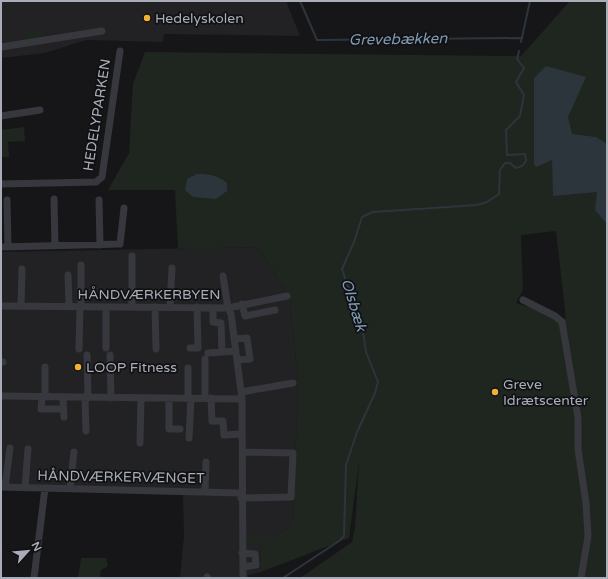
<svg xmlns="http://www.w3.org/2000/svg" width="608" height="579" viewBox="0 0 608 579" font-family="'Varela Round',sans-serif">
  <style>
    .built { fill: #222225 }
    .green { fill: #1e261f; fill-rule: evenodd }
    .water { fill: #2c353c }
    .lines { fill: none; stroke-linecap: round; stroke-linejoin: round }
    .stream { stroke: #2c353c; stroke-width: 2 }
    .minor { stroke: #37383d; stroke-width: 7 }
    .poi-dot { fill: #f2b134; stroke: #111113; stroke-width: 1.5 }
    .labels { text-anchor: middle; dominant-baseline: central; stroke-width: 3.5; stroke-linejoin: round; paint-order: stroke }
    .poi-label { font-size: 14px; fill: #a8adb8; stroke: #111113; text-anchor: start }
    .street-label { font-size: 14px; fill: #a8adb8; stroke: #111113 }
    .water-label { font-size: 15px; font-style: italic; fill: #7f9bb3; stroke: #111113 }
  </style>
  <rect width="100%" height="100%" fill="#161618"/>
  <path class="built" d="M1,1H286L300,36L164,34L163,42L86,40L45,53L1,58Z
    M258,247L290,298L298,383L293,525L276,537L260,545L261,572L248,575V578H180L184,535L183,495L1,489V252Z"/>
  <path class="green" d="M570,1H607V578H300L352,542L355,528L359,462L349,538L261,572L260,545L247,544V536L276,537L293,525L298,383L290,298L258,247L178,249L175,190H108L129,153L133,84L145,52L521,56ZM556,231L566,319L516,303L523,290L521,235Z
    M40,28L42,38L24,40L22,31Z
    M24,127L25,141L8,142L9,157H1V130Z
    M81,558H106L108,566L101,570L100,578H78Z"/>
  <path class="water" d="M546,66L586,77L568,117L572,134L596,137L607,144V224L595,210L597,192L553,196L552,160L536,167L534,164V78Z
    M197,174C210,174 217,175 227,183V191L216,199L193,197L185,190L187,179Z"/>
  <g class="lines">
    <path class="stream" d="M300,1L317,40L521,38
      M521,42L530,1
      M283,578L339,541L344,536L346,465L357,432L375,393L378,382L366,352L363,331L342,269L354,242L362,217L373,212L477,205L487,202L499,194L500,170L505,163H510L516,168L522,166L526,161L525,154L507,155L506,130L520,116L524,95L516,82L524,68L517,59L519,51"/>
    <path class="minor" d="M1,47L102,31
      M1,116L40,110
      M1,184L96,182L102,177L120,51
      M54,199L55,246
      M7,200L8,247
      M99,200L100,245
      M1,247L120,244L124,208
      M68,275L69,306
      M223,276L228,308L287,296
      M523,300L555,316L562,322L578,418V449L586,503L588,536L581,578
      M242,304L245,316L275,310
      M1,306L228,308L231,314L242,399L243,578
      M21,306L22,269
      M81,306V265
      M106,307V348
      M132,307V256
      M155,307L156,349
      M170,307L172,268
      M213,308V322L221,323L222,352
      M234,339L247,338L250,359L237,360
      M190,348H198L197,307
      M79,349L80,306
      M208,353L236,351
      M87,355L88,398
      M110,355L111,398
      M205,359V398
      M1,362H3
      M241,392L293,383
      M1,396L242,399
      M42,397L41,409H63
      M45,397V367
      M63,398L64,417
      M85,398L86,431
      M169,398V429H180
      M188,398V368
      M211,398L212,421H223L224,435L242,434
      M189,438L191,398
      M140,443L141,398
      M1,487L241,493
      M5,487L10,448
      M25,488L28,449
      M70,488L74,452
      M205,492L206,462
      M241,498L291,497L293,453L242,452
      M242,553L255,554L256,565L243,567
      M207,577L208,578
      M34,578L45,488"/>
  </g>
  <g class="poi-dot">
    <circle cx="147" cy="18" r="4"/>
    <circle cx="78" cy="367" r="4"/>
    <circle cx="495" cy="392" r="4"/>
  </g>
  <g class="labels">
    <g class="poi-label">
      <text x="155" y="18">Hedelyskolen</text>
      <text x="86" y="367">LOOP Fitness</text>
      <text x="503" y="384">Greve<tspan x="503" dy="16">Idrætscenter</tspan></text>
    </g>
    <g class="street-label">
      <text transform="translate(97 115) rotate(-81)">HEDELYPARKEN</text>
      <text x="149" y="294">HÅNDVÆRKERBYEN</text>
      <text transform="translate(121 477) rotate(1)">HÅNDVÆRKERVÆNGET</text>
    </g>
    <g class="water-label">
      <text transform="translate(398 39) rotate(-1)">Grevebækken</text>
      <text transform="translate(354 305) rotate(73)">Olsbæk</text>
    </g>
  </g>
  <rect width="608" height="579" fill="none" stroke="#a8adb8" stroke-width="4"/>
  <g transform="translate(28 551) rotate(63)" stroke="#111113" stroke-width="3" paint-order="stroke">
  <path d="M0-3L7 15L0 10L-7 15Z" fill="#a8adb8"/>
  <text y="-6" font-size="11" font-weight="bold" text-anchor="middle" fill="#a8adb8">N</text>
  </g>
</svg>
